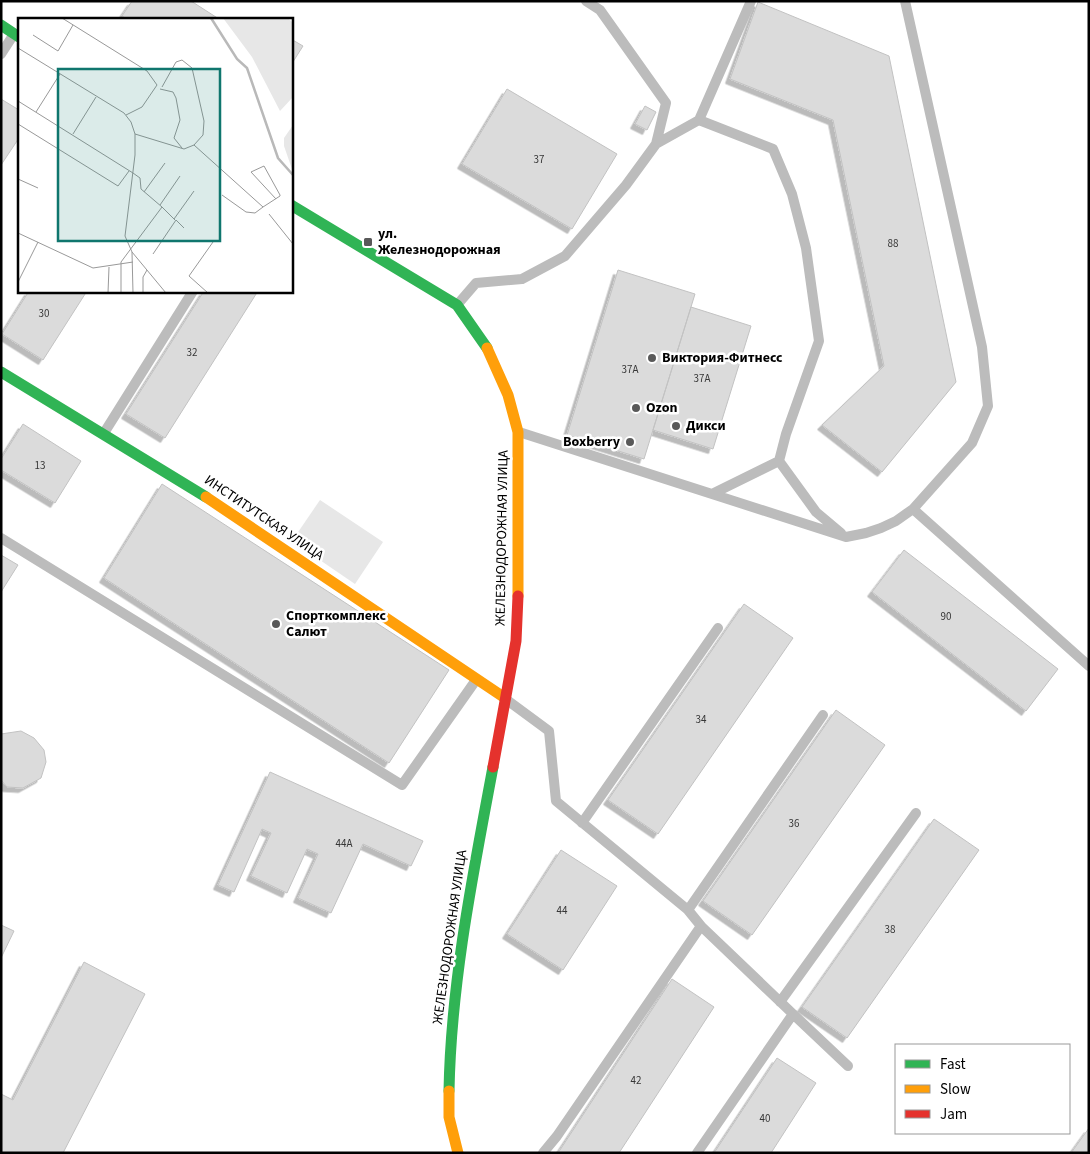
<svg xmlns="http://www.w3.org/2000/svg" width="1090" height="1154" viewBox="0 0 1090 1154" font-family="'Source Sans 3',sans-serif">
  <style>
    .green { fill: #e7e7e7 }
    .building { fill: #dbdbdb; stroke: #c2c2c2; filter: url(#shadow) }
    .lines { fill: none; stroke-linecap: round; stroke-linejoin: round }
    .lane { stroke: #bcbcbc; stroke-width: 10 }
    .fast { stroke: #30b455; stroke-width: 11 }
    .slow { stroke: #ff9f0a; stroke-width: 11 }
    .jam { stroke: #e5322d; stroke-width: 11 }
    .poi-dot { fill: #595959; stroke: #fff; stroke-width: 2 }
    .labels { text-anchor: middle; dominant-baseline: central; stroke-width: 5; stroke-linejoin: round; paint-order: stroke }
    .number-label { font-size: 11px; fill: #373737 }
    .poi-label { font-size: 14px; font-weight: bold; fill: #000; stroke: #fff; text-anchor: start }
    .street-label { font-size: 14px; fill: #000; stroke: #fff }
    .inset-river { fill: none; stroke: #b9b9b9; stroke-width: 2.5 }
    .inset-road { fill: none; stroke: #999; stroke-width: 1 }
    .view { fill: #0f766e; fill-opacity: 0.15; stroke: #0f766e; stroke-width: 2.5 }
    .inset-edge { fill: none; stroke: #000; stroke-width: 2.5 }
  </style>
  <defs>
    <filter id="shadow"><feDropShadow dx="-4.5" dy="4.5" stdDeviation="0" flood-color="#0004"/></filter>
  </defs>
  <rect width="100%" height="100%" fill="#fff"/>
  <path class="green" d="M320,500L383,542L355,584L292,541Z"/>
  <path class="building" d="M132,1H191L219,19H127L122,16Z
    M758,2L889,56L956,382L882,472L822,425L884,366L833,120L730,79Z
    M291,39L303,46L291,65Z
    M507,89L617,154L572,229L462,164Z
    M1,99L19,110V138L1,165Z
    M645,106L656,112L647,130L635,124Z
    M618,270L695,294L644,459L567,435Z
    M29,291H87L43,360L2,334Z
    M204,291H258L165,438L126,414Z
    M691,307L751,326L713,449L653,430Z
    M23,424L81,461L55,503L1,470V459Z
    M162,484L449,670L389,763L104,578Z
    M904,550L1058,669L1026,711L872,592Z
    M1,555L18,565L1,592Z
    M744,604L793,638L658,834L608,800Z
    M836,710L885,745L752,935L703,901Z
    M21,731L34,738L44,750L46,762L41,778L23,788L7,787L1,780V734Z
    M270,772L423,841L411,866L363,844L331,913L298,898L318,854L307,849L287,893L251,876L271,833L262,829L234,892L218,885Z
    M934,819L979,850L847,1038L802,1007Z
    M561,850L617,886L563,970L507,934Z
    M1,925L14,931L1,958Z
    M84,962L145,994L63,1153H1V1094L13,1100Z
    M672,979L714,1007L619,1153H558Z
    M777,1058L816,1083L771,1153H714Z
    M1089,1128V1153H1071Z"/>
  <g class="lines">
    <path class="lane" d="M1,54L14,34
      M699,120L751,1
      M656,144L699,120L773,149L792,194L806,248L819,341L786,434L779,461L816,512L841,533
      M457,305L476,283L522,279L565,256L626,185L656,144L666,103L600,10L586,1
      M519,432L846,537L866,533L881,528L896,521L913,509L972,443L988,406L982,347L905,1
      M104,433L193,291
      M714,493L779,461
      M913,509L1089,666
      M1,538L402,785L476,680
      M507,700L549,731L556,801L688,910L701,926L557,1136L543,1153
      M582,823L718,628
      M688,910L823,715
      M701,926L793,1014
      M780,1002L916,813
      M697,1153L793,1014L848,1066"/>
    <path class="fast" d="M1,25L19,37
      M291,205L457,305L487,348
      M1,372L206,497
      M449,1091C451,982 473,874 493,767"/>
    <path class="slow" d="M487,348L508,395L518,432V596
      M206,497L505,698
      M449,1091V1117L458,1153"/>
    <path class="jam" d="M493,767L516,641L518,596"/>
  </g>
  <g class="poi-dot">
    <rect x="363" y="237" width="10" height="10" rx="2.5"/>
    <circle cx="652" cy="358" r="5"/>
    <circle cx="636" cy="408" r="5"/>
    <circle cx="676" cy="426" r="5"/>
    <circle cx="630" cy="442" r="5"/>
    <circle cx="276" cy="624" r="5"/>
  </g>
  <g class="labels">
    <g class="number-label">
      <text x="539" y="159">37</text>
      <text x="893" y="243">88</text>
      <text x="44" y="313">30</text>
      <text x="192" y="352">32</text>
      <text x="630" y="369">37А</text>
      <text x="702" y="378">37А</text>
      <text x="40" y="465">13</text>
      <text x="946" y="616">90</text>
      <text x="701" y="719">34</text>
      <text x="794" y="823">36</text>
      <text x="344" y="843">44А</text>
      <text x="562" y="910">44</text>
      <text x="890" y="929">38</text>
      <text x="636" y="1080">42</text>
      <text x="765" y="1118">40</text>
    </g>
    <g class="poi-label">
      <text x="378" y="234">ул.<tspan x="378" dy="16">Железнодорожная</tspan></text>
      <text x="662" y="358">Виктория-Фитнесс</text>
      <text x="646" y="408">Ozon</text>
      <text x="686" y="426">Дикси</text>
      <text x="620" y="442" text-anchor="end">Boxberry</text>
      <text x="286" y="616">Спорткомплекс<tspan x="286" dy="16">Салют</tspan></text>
    </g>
    <g class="street-label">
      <text transform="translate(264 518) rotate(34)">ИНСТИТУТСКАЯ УЛИЦА</text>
      <text transform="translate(502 538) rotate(-89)">ЖЕЛЕЗНОДОРОЖНАЯ УЛИЦА</text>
      <text transform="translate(450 937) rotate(-82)">ЖЕЛЕЗНОДОРОЖНАЯ УЛИЦА</text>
    </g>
  </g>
  <g transform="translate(18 18)">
    <rect width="275" height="275" fill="#fff"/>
    <path d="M205,0H270L275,5V79L262,93L234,39ZM275,107V154L266,128V120Z" fill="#e7e7e7"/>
    <path class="inset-river" d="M193,0L219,41L229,50L260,140L275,157"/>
    <path class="inset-road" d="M44,0L129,53L139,67L124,89L108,97M15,17L40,33L55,7M0,30L106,95L113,104L117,116V137L107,218L114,234L148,275M142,71L155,74L158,80L162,102L156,120L164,130M0,83L115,155L122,160L123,171L144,189L103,244V275M18,94L42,56M0,106L100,168L111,153M55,116L78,79M117,116L166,131L176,127L185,117L186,103L174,50L164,42L158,44L144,69M176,127L245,189L262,178V177L246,148L233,154L258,181M0,161L20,170M126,174L147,145M204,177L228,194L237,195L245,189M142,187L162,158M144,189L157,202M251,196L275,226M156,201L176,173M0,215L75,250L115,244M114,234L115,275M135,236L158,202L166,210M0,264L20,224M90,275L91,249M125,275V259L129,252M190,275L171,258L195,224"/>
    <path class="view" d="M40,51H202V223H40Z"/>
    <rect width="275" height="275" class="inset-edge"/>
  </g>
  <rect width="1090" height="1154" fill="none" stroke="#000000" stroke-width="5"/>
  <rect x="895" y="1044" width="175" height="90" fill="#ffffff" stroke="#999999"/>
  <rect x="905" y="1060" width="25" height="8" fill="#30b455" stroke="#999999"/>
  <text x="940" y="1069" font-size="15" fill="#000000">Fast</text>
  <rect x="905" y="1085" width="25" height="8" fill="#ff9f0a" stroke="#999999"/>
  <text x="940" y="1094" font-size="15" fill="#000000">Slow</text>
  <rect x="905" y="1110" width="25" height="8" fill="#e5322d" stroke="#999999"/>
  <text x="940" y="1119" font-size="15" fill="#000000">Jam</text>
</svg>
